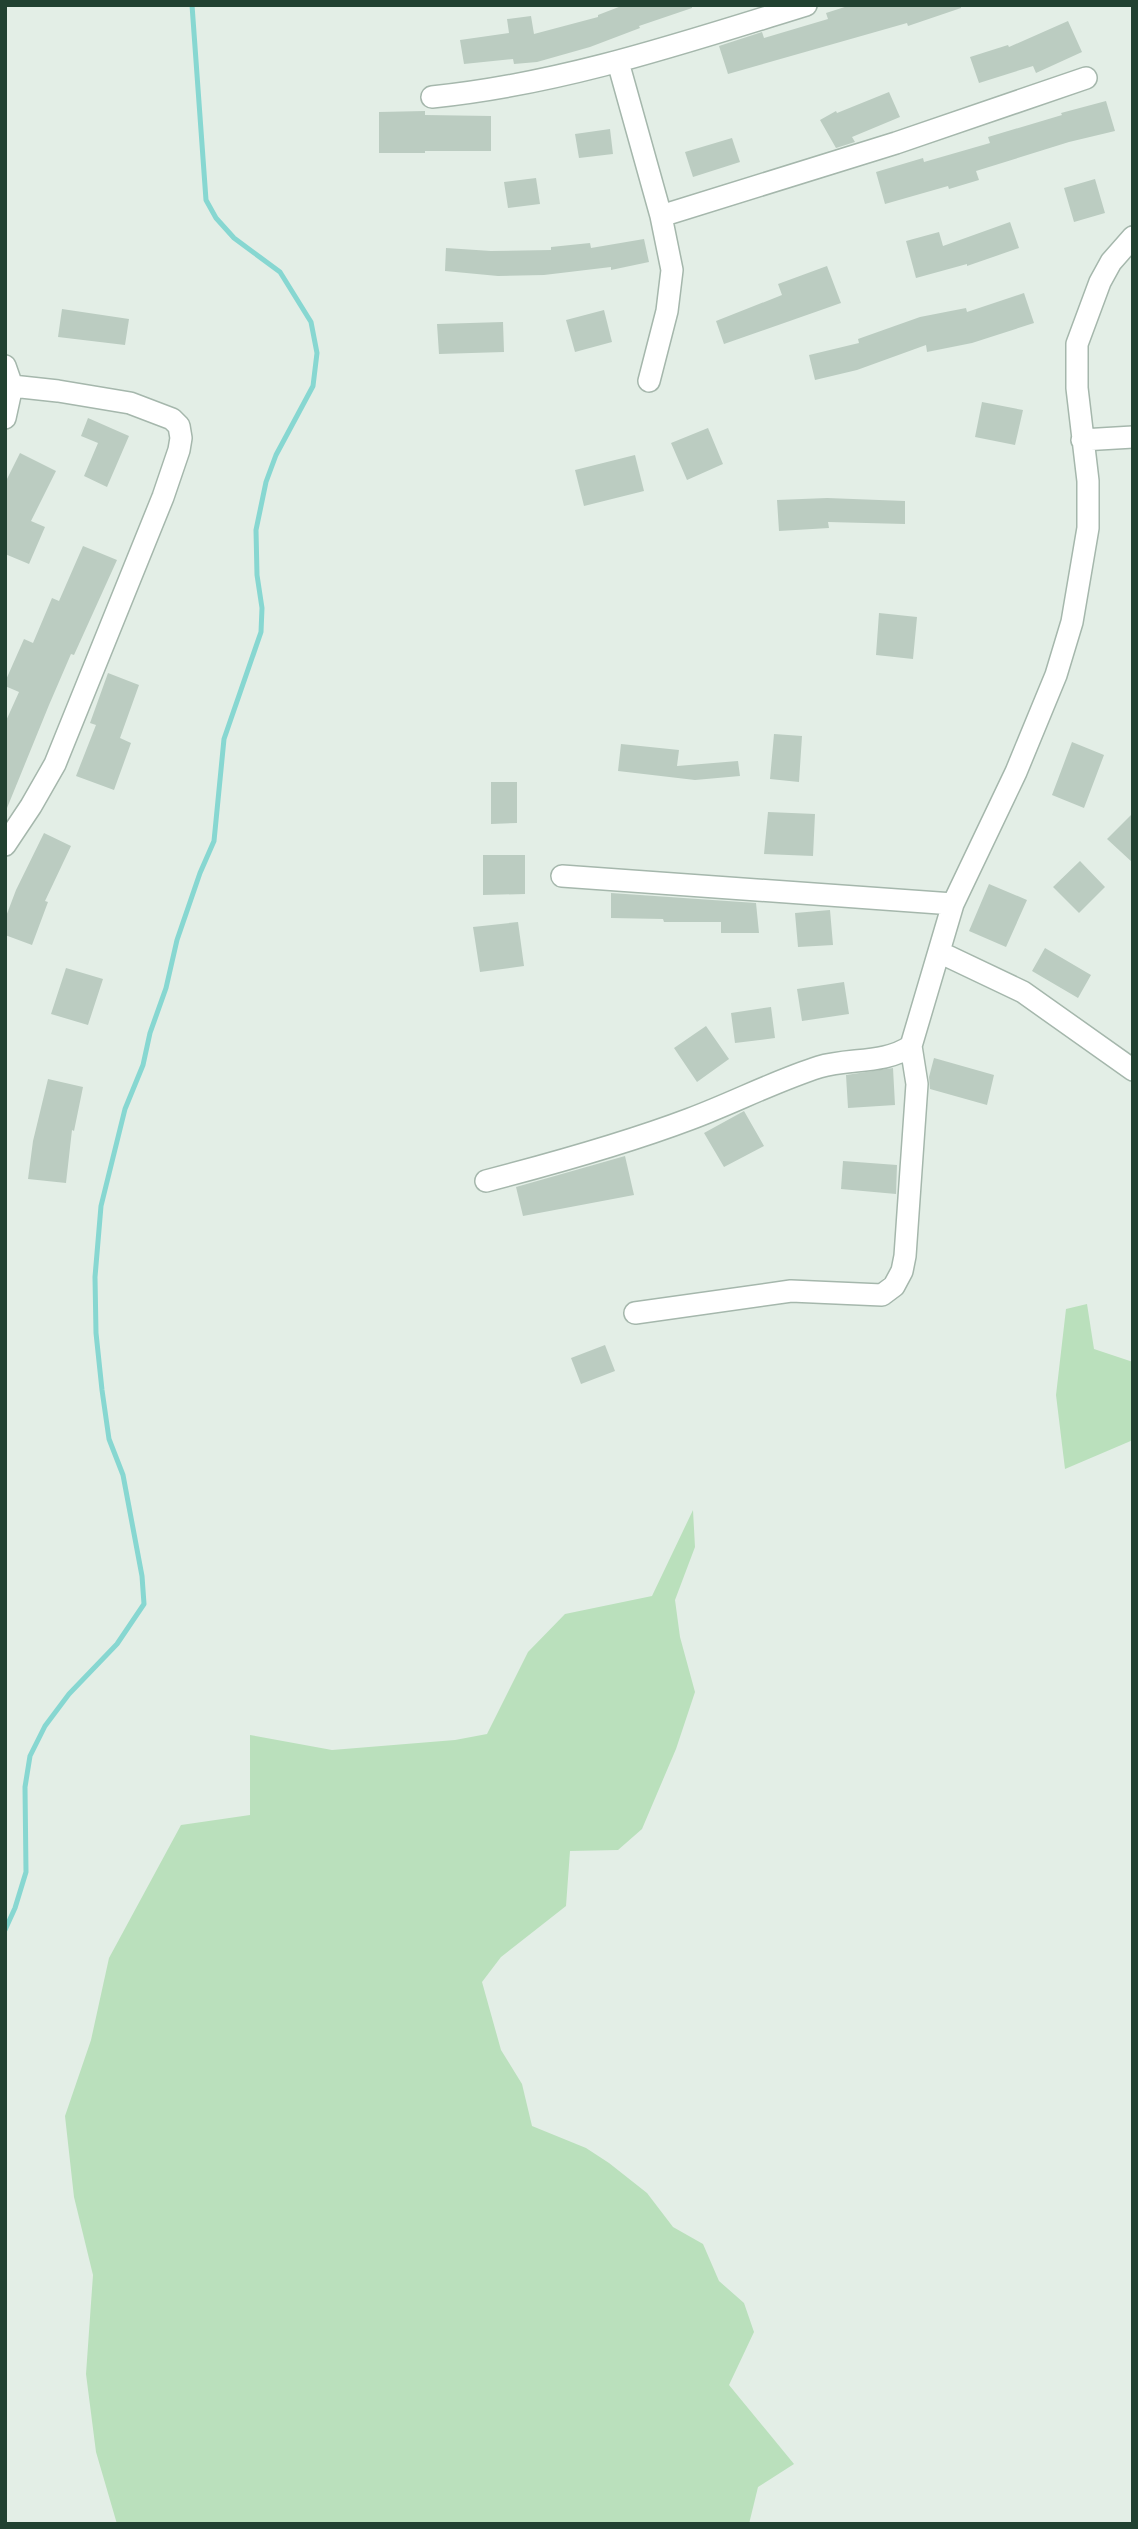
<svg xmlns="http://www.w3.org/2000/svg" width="1138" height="2529" viewBox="0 0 1138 2529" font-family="'Sofia Sans Condensed',sans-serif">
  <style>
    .green { fill: #bae0bc }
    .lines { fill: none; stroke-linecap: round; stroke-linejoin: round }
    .stream { stroke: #87d7d1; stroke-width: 5 }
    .building { fill: #bbccc1 }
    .minor-casing { stroke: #a5b7ac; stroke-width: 24 }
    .minor { stroke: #fff; stroke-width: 21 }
  </style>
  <rect width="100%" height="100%" fill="#e3eee6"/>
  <path class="green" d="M1087,1304L1094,1349L1133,1362V1440L1065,1469L1056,1395L1066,1309Z
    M693,1510L695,1547L675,1600L680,1637L695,1692L676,1749L642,1829L618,1850L570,1851L566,1906L501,1957L482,1982L501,2050L522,2084L532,2126L586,2148L609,2163L647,2193L673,2227L703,2244L719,2281L744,2303L754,2332L729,2385L794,2464L758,2487L749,2524H117L96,2452L86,2374L93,2275L74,2197L65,2116L91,2040L109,1958L181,1825L250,1815V1735L332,1750L455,1740L487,1734L528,1652L565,1614L652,1596Z"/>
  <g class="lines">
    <path class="stream" d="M5,1930L15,1908L26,1872L25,1787L30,1756L45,1726L69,1694L117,1644L144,1604L142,1576L123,1475L109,1439L102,1390L96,1333L95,1277L101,1206L125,1109L143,1065L150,1033L166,988L177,940L200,873L214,841L224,739L261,632L262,608L257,575L256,530L266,482L276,455L313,386L317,353L311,322L280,272L234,238L216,218L206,200L192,5"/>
  </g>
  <path class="building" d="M624,5H692V8L639,26L640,28L590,47L537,62L514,64L513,59L464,64L460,40L509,33L507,19L531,16L534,34L598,17V15Z
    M851,5H961V8L908,26L907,23L728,74L719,46L762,32L764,38L828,19L826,13Z
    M1068,21L1082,52L1036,73L1033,66L979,83L970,57L1008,45L1009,47Z
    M889,92L900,117L852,137L855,142L836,148L820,120L836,111L837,113Z
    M1106,101L1115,131L1069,142L976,171L979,180L949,189L948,186L885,204L876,172L923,158L924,162L990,143L988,137L1062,115L1061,113Z
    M425,111V115L491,116V151H425V153H379V112Z
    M610,129L613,154L579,158L575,134Z
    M732,138L740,162L693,177L685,152Z
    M536,178L540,204L508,208L504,182Z
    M1095,179L1105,213L1074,222L1064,188Z
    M1010,222L1019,248L967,266V264L916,278L906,241L939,232L943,246Z
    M644,239L649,262L611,270V267L544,275L498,276L445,271L446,248L491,251L551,250V247L590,243L591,248Z
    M827,266L841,303L724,344L716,321L782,295L778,284Z
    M1024,293L1034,323L972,343L927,352L926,345L857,370L815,380L809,355L859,343L858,339L920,317L966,308L967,312Z
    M62,309L129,319L125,345L58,337Z
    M604,310L612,342L575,352L566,320Z
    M503,322L504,352L439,354L437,324Z
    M982,402L1023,410L1015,445L975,437Z
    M88,418L129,436L107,487L84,476L98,443L81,436Z
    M708,428L723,464L687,480L671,443Z
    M20,453L56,471L31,521L45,527L29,564L5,554V483Z
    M635,455L644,491L584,506L575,470Z
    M827,498L905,501V524L828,522L829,528L779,531L777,500Z
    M83,546L117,560L74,655L71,654L49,705L5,813V723L19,692L5,686V682L24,639L33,643L52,598L59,601Z
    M879,613L917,617L913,659L876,655Z
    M108,673L139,685L120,738L131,743L114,790L76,776L96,725L90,723Z
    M774,734L802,736L799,782L770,779Z
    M1072,742L1104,755L1084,808L1052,795Z
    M621,744L679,750L677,766L738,761L740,776L695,780L618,771Z
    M491,782H517V823L491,824Z
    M768,812L815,814L813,856L764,854Z
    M1133,813V863L1107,839Z
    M44,833L71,846L45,901L48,902L32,945L5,935V919L16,890Z
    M483,855H525V894L483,895Z
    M1080,861L1105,887L1079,913L1053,887Z
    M989,884L1027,900L1006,947L969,931Z
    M611,893L756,903L759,933H721V922H664L663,919L611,918Z
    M830,910L833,945L798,947L795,913Z
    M518,922L524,966L480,972L473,927Z
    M1045,948L1091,975L1078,998L1032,971Z
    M66,968L103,979L88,1025L51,1014Z
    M844,982L849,1014L802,1021L797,989Z
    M771,1007L775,1038L735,1043L731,1013Z
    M706,1026L729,1059L697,1082L674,1048Z
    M934,1058L994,1075L987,1105L930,1089L929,1077Z
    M893,1068L895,1105L848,1108L846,1075Z
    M48,1079L83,1087L74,1131L72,1130L66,1183L28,1179L33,1141Z
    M744,1111L764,1146L724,1167L704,1133Z
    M625,1156L634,1195L523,1216L516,1187Z
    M843,1161L897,1165L896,1194L841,1189Z
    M605,1345L615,1371L581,1384L571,1358Z"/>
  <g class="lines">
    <g class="minor-casing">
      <path id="minor" d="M618,62L661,216L672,270L667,311L649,381
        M432,97C561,84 683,43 806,5
        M661,216L896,143L1086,78
        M5,366L12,386L5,418
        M1082,440L1133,437
        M5,845L31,806L55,764L163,497L179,450L181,438L179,426L172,419L130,403L58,391L12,386
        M562,876L953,904
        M939,952L1023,992L1133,1070
        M486,1181C555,1163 624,1144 690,1119C733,1103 775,1081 819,1067C849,1058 885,1064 911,1046L953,904L1016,772L1056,675L1072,622L1088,528V481L1077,388V344L1100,282L1111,262L1133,237
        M635,1313L791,1291L882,1295L894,1286L902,1271L905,1256L917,1084L911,1046"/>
    </g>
    <use href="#minor" class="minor"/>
  </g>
  <rect width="1138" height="2529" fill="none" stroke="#214131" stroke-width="14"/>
</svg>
